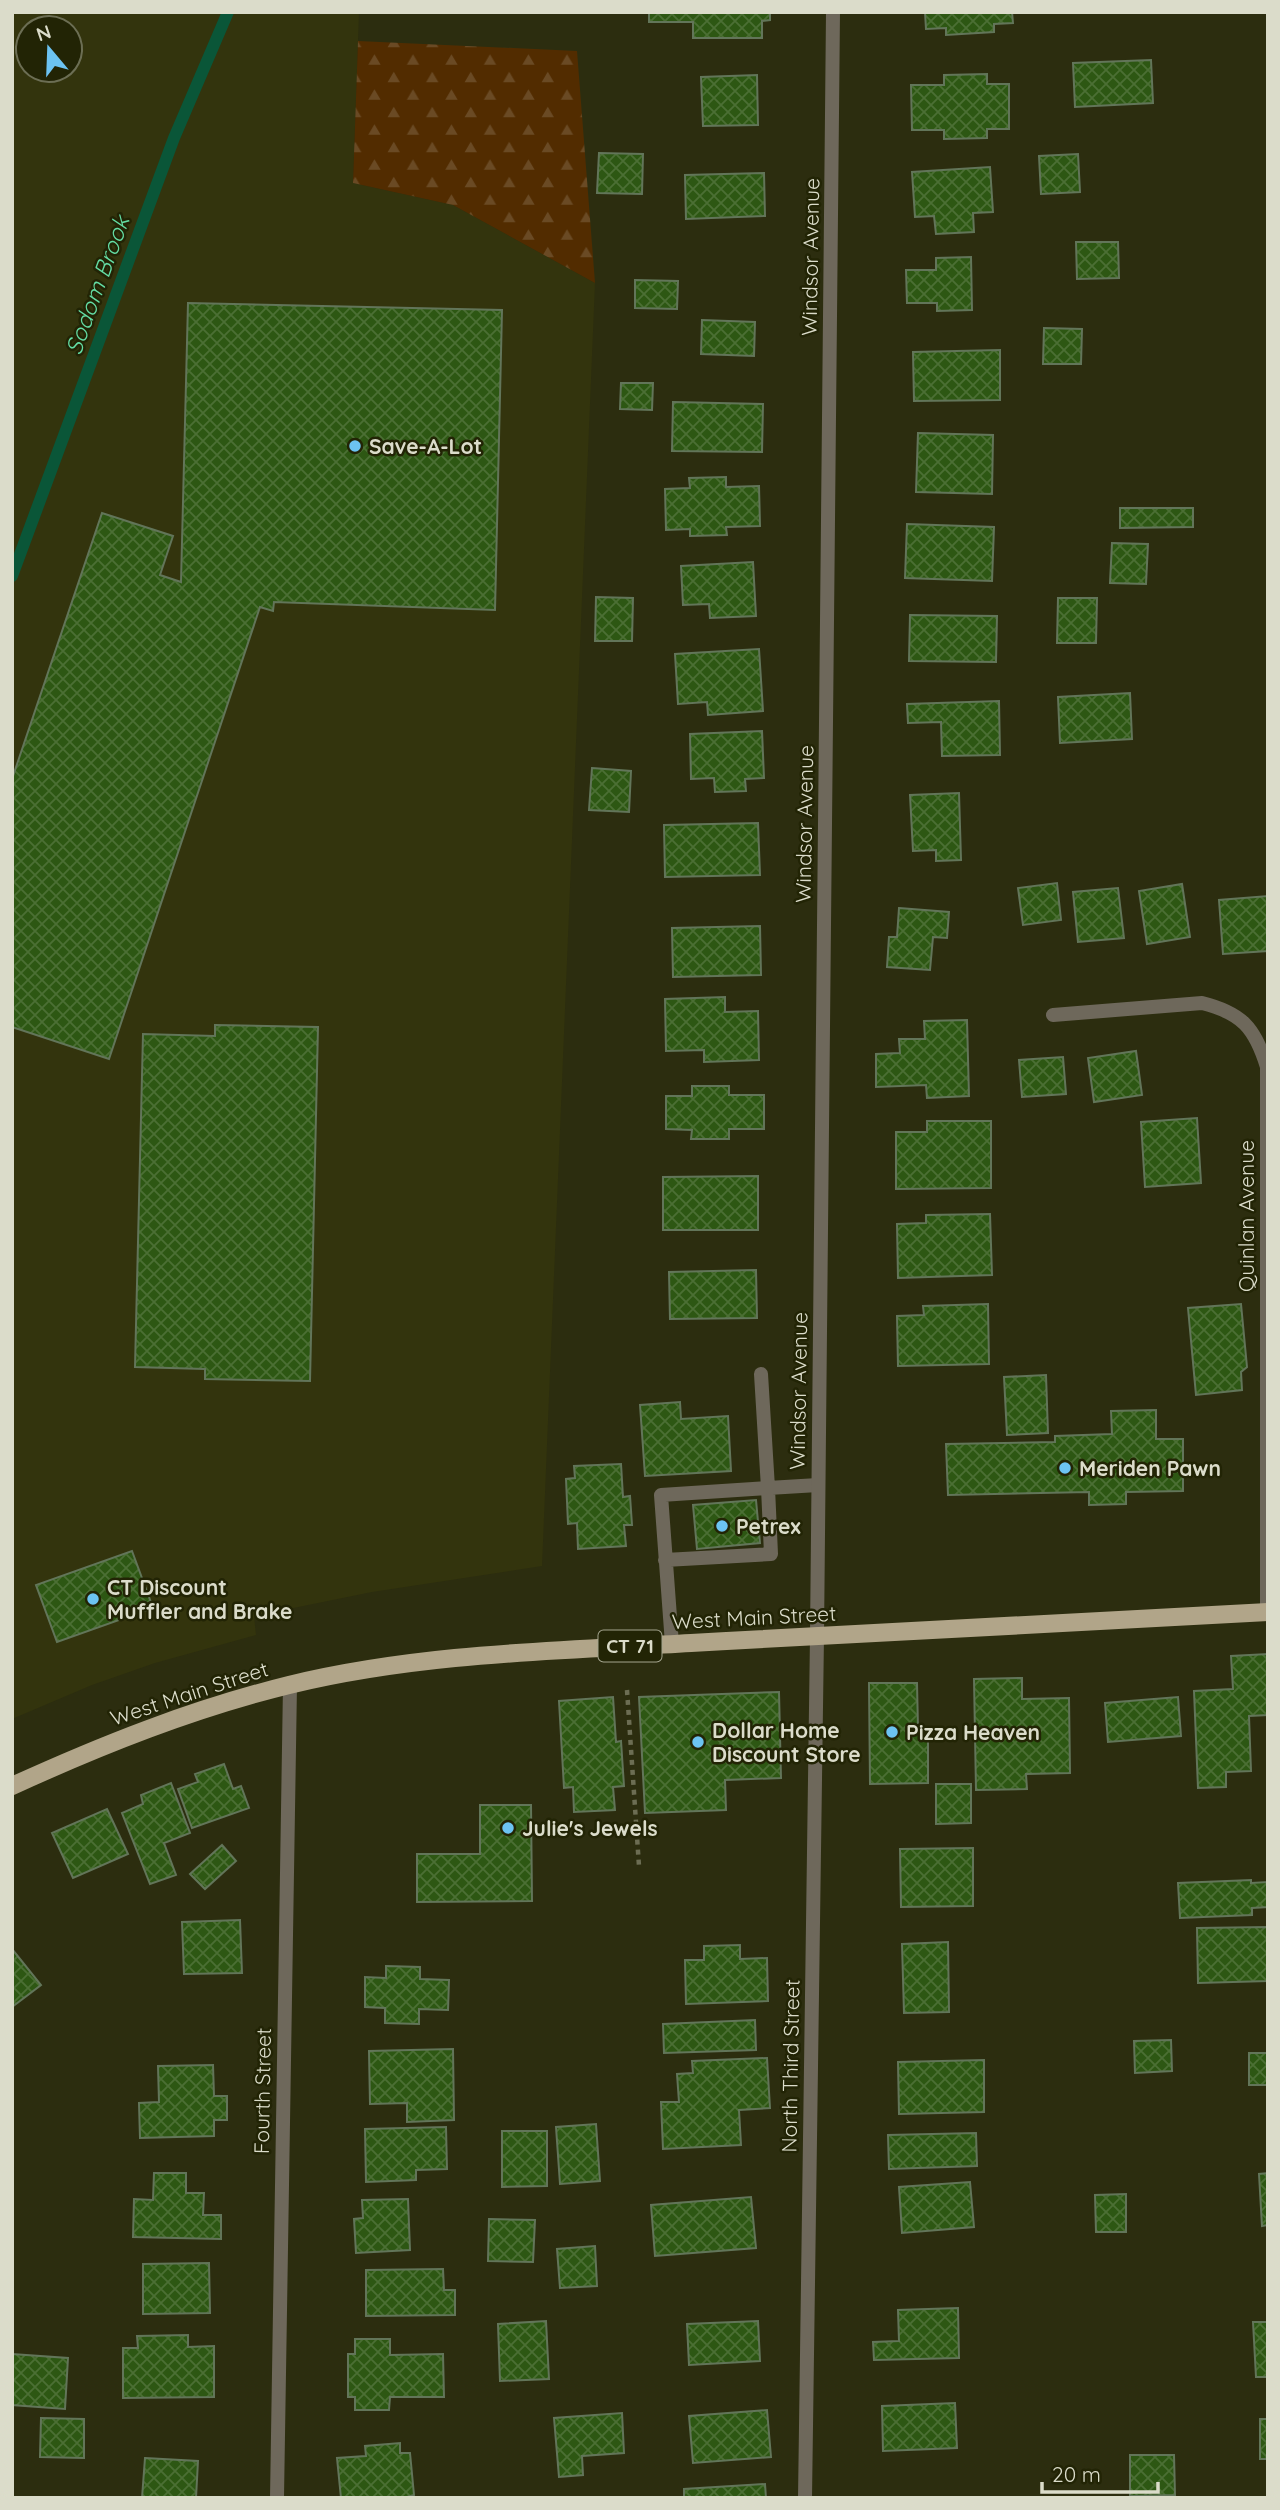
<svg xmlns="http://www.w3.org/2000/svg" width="1280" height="2510" viewBox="0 0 1280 2510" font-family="Quicksand,sans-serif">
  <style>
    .built { fill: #33340d; fill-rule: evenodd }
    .forest { fill: url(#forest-firs) }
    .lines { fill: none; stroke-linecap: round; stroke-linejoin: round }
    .stream { stroke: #0a5638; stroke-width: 12 }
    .building { fill: url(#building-cross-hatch); stroke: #627559; stroke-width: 2 }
    .path { stroke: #6c6d53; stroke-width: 4.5; stroke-dasharray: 5 5; stroke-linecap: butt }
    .service { stroke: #6e685b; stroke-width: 14 }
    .minor { stroke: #6e685b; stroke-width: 14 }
    .primary { stroke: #b1a589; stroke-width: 18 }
    .poi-dot { fill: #6cc3f2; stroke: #222405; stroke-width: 2.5 }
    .labels { text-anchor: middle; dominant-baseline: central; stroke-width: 5; stroke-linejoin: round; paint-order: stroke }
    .shield { fill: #222405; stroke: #a4a58f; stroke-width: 2 }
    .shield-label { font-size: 19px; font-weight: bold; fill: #dbdcca }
    .street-label { font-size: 21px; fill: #dbdcca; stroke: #222405 }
    .poi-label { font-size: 21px; font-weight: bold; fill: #dbdcca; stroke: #222405; text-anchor: start }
    .water-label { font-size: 23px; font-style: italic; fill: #64dda4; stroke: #222405 }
  </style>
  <defs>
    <pattern id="forest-firs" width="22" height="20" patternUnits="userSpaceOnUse" patternTransform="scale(1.75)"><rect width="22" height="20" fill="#522c00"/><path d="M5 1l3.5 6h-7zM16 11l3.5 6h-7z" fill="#6a4a24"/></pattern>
    <pattern id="building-cross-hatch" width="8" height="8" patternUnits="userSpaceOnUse" patternTransform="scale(1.75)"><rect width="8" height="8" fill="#2d5713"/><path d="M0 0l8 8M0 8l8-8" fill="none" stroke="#4b6f34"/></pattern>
  </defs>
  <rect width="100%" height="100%" fill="#2c2d0f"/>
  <path class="built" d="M12,12H359L353,183L453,205L595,283L542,1566L372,1592L254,1616L256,1635L155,1663L92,1685L12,1719ZM28,28H70V70H28Z"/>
  <path class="forest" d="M358,41L577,51L595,283L453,205L353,183Z"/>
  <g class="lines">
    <path class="stream" d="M12,576L174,138L228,12"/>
  </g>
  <path class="building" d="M649,12H770V20L762,21V38H693V22H649Z
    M925,12H1012L1013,23L994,24V32L946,35V28L926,29Z
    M1151,60L1153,103L1075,107L1073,63Z
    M987,74V84H1009V129H987V138L944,139V130H912L911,85H944V75Z
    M757,75L758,125L703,126L701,77Z
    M599,153L643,154L642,194L597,193Z
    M1078,154L1080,192L1041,194L1039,156Z
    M990,167L993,212L973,213L974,232L936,234L934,216L915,217L912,172Z
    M764,173L765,216L686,219L685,175Z
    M1076,242H1118L1119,278L1077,279Z
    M971,257L972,310L937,311V303H907L906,270H936V258Z
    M635,280L678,281L677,309L635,308Z
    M188,303L502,310L495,610L274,602L273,611L260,607L109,1059L12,1027V779L102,513L173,536L160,575L181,582Z
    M702,320L755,322L754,356L701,354Z
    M1044,328L1082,329L1081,364H1043Z
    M1000,350V400L914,401L913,352Z
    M621,383H653L652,410L620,409Z
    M673,402L763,404L762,452L672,451Z
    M918,433L993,435L992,494L916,492Z
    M726,477V487L759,486L760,526L726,527L727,535L690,536V529L666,530L665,489L690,488L689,478Z
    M1120,508H1193V527L1120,528Z
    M907,524L994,527L992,581L905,578Z
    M1112,543L1148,544L1146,584L1110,583Z
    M753,562L756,616L710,618L709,604L683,605L681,566Z
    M596,597L633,598L632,641H595Z
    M1058,598H1097L1096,643H1057Z
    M910,615L997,616L996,662L909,661Z
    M759,649L763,711L708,715L707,702L678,704L675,654Z
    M1130,693L1132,739L1060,743L1058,697Z
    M999,701L1000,755L942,756L941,722L908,723L907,704Z
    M762,731L764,778L745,779L746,791L715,792L714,778L691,779L690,734Z
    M592,768L631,771L629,812L589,810Z
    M959,793L961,860L936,861V850L913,851L910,795Z
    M758,823L760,875L665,877L664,825Z
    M1057,883L1061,920L1023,925L1018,888Z
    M1182,884L1190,937L1147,944L1139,891Z
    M1118,888L1124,938L1078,942L1073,892Z
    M1268,896V951L1223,954L1219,900Z
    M899,908L949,912L947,938L933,937L930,970L887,967L889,937H897Z
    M760,926L761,975L673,977L672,928Z
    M725,997V1012L758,1011L759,1060L704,1062V1050L666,1051L665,999Z
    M967,1020L969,1096L927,1098L926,1085L876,1087V1054L900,1053L899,1039H925L924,1021Z
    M215,1025L318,1027L310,1381L205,1379V1369L135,1367L143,1034L215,1036Z
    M1136,1051L1142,1095L1094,1102L1088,1058Z
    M1063,1057L1066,1094L1022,1097L1019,1060Z
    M692,1086H729V1095H764V1129H729V1139H691L692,1130L666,1129V1096H692Z
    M1197,1118L1201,1183L1145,1187L1141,1122Z
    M927,1121H991V1188L896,1189V1132H927Z
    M758,1176V1230H663V1177Z
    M990,1214L992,1275L898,1278L897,1224L926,1223V1215Z
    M756,1270L757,1318L670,1319L669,1272Z
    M988,1304L989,1364L898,1366L897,1316L924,1315L923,1306Z
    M1241,1304L1247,1367L1241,1372L1242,1390L1196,1395L1188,1308Z
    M1046,1375L1048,1433L1007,1435L1004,1377Z
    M680,1402L681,1419L728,1416L731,1471L645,1476L640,1405Z
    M1156,1410V1439H1183V1491L1126,1492V1504L1089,1505V1492L948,1495L946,1444L1055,1442V1436L1112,1434L1111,1411Z
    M621,1464L623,1497L630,1496L632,1525H624L626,1546L578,1549L577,1523L568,1524L566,1479L575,1478L574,1466Z
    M756,1500L760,1543L697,1549L693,1505Z
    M132,1551L153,1608L57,1642L36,1585Z
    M1268,1654V1715L1249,1716L1251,1771L1226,1772V1787L1198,1788L1194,1691L1233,1689L1231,1656Z
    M1022,1678V1699L1069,1698L1070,1773L1026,1774L1027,1789L976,1790L974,1679Z
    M869,1683H917L918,1729H928V1783L870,1784Z
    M779,1692L781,1778L725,1780L726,1810L645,1813L639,1697Z
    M613,1697L616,1742L621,1741L624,1786L613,1787L615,1810L574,1812L573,1787L564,1788L559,1701Z
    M1178,1697L1181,1736L1108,1742L1105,1703Z
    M224,1764L233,1789L241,1786L249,1808L192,1828L178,1789L198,1782L195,1774Z
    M171,1783L190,1833L164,1843L176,1875L150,1884L122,1813L143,1804L141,1795Z
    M936,1784H971V1823L936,1824Z
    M480,1805H531L532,1901L417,1902V1854H480Z
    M107,1809L128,1854L73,1878L52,1833Z
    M222,1845L236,1861L205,1889L190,1874Z
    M973,1848V1906L901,1907L900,1849Z
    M1251,1880V1883L1268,1882V1907L1252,1908V1915L1180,1918L1178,1883Z
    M240,1920L242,1973L184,1974L182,1922Z
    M1268,1927V1981L1198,1983L1197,1928Z
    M948,1942L949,2012L904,2013L902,1944Z
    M740,1945V1959L767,1958L768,2001L686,2004L685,1960H704V1946Z
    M12,1949L41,1985L12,2007Z
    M386,1966L420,1967V1979L449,1980L448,2010L419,2009V2024L385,2023V2008L365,2007V1977L386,1978Z
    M755,2020L756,2050L664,2053L663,2024Z
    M1171,2040L1172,2071L1135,2073L1134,2041Z
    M453,2049L454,2120L407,2122V2103L370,2104L369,2051Z
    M1249,2053H1268V2085H1249Z
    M767,2058L770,2108L739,2110L741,2145L663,2149L661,2102H679L677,2074L693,2073L692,2061Z
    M984,2060V2112L899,2114L898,2062Z
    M213,2065L214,2096H227V2120H214V2136L140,2138L139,2103L159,2102L158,2066Z
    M596,2124L600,2181L560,2184L556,2127Z
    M446,2127L447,2169L416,2170V2180L366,2182L365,2129Z
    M502,2131H547V2186L502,2187Z
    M976,2133L977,2166L889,2169L888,2135Z
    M154,2173H186V2193H204L203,2215H221V2239L133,2237L134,2199L153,2200Z
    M1268,2173V2225L1262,2226L1259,2174Z
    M970,2182L974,2227L902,2233L899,2187Z
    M1126,2194V2232H1096L1095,2195Z
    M751,2197L756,2248L655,2256L651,2205Z
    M408,2199L410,2250L356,2253L354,2219L363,2218L362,2200Z
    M489,2219L535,2220L533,2262L488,2261Z
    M595,2246L597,2286L560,2288L557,2249Z
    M209,2263L210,2313L143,2314V2264Z
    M443,2269L444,2290H455V2315L366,2316V2270Z
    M958,2308L959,2358L874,2360L873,2342L899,2341L898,2310Z
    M546,2321L549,2379L500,2381L498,2324Z
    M758,2321L760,2361L689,2365L687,2324Z
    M1253,2322H1268V2377H1256Z
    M188,2335V2347L214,2346V2397L123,2398V2348H138L137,2336Z
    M355,2339H390V2355L443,2354L444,2397H390L389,2410H355V2397H348V2354H355Z
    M12,2354L68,2358L65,2409L12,2405Z
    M955,2403L957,2448L883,2451L882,2406Z
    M767,2410L771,2457L693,2463L689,2416Z
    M622,2413L624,2453L582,2456L583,2475L559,2477L554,2418Z
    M41,2418L84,2419V2458L40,2457Z
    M1260,2419H1268V2459H1260Z
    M400,2443V2453H410L414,2495L403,2498H341L337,2458L366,2456L365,2446Z
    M1130,2455H1174L1175,2495L1130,2496Z
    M145,2458L198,2461L196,2498H142Z
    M765,2484L766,2498H684V2489Z"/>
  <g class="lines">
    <path class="path" d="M627,1690L639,1866"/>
    <path class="service" d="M761,1374L768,1488L818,1485
      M665,1560L771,1554L768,1488L661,1495L672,1644"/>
    <path class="minor" d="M1053,1015L1202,1003C1242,1013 1255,1028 1267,1067V1612
      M277,2498L290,1685
      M805,2498L817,1636L833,12"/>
    <path class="primary" d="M12,1786C102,1745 192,1709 289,1685C420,1653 557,1651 691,1643C883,1632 1075,1622 1268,1612"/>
  </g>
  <g class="poi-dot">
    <circle cx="355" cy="446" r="7"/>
    <circle cx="1065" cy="1468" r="7"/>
    <circle cx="722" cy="1526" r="7"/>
    <circle cx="93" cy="1599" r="7"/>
    <circle cx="892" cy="1732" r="7"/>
    <circle cx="698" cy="1742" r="7"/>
    <circle cx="508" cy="1828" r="7"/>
  </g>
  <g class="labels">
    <rect class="shield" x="598.5" y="1630.5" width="63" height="31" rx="5"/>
    <g class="shield-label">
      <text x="630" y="1646">CT 71</text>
    </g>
    <g class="street-label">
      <text transform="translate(810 257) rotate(-89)">Windsor Avenue</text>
      <text transform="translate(804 824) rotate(-89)">Windsor Avenue</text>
      <text transform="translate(1246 1216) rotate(-90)">Quinlan Avenue</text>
      <text transform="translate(798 1391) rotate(-89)">Windsor Avenue</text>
      <text transform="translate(754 1617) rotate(-3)">West Main Street</text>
      <text transform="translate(189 1693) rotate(-18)">West Main Street</text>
      <text transform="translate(790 2066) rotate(-89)">North Third Street</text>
      <text transform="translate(262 2091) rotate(-89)">Fourth Street</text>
    </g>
    <g class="poi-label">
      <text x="369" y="446">Save-A-Lot</text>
      <text x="1079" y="1468">Meriden Pawn</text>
      <text x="736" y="1526">Petrex</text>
      <text x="107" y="1587">CT Discount<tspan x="107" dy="24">Muffler and Brake</tspan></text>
      <text x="712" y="1730">Dollar Home<tspan x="712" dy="24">Discount Store</tspan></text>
      <text x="906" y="1732">Pizza Heaven</text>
      <text x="522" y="1828">Julie's Jewels</text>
    </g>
    <g class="water-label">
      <text transform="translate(97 285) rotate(-70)">Sodom Brook</text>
    </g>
  </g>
  <rect width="1280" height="2510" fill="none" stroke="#dbdcca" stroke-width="28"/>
  <g transform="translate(49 49) rotate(341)"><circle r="33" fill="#222405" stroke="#6c6e54" stroke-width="2"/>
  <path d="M0-5L12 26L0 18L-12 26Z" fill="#6cc3f2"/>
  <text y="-10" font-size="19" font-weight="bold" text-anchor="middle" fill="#dbdcca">N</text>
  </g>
  <path d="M1042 2482v10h116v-10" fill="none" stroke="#dbdcca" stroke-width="3.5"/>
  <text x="1052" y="2482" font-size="21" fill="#dbdcca" stroke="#222405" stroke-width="5" paint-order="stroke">20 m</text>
</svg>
